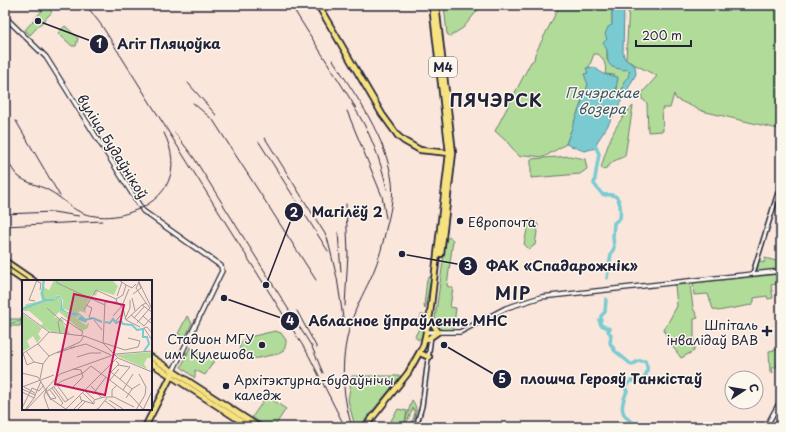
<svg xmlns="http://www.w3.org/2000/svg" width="786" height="432" viewBox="0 0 786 432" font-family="'Playpen Sans',sans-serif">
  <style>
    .green { fill: #b1db99; stroke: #6a7e6a }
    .water { fill: #7acbd1; stroke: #578795 }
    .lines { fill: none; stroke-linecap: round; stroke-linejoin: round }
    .stream { stroke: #578795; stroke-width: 1 }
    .river { stroke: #7acbd1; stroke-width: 3.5 }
    .tertiary-casing { stroke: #22223b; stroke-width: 6 }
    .secondary-casing { stroke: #22223b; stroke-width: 6 }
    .primary-casing { stroke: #22223b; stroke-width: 8 }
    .tertiary { stroke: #fbf7ec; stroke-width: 3 }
    .secondary { stroke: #fbf7ec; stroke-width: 3.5 }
    .primary { stroke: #f7e281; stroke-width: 4.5 }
    .rail { stroke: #22223b; stroke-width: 1 }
    .poi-dot { fill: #22223b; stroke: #fbf7ec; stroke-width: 1.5 }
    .labels { text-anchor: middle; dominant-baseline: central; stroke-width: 3; stroke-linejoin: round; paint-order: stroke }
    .shield { fill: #fbf7ec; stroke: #636270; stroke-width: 1 }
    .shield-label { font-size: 12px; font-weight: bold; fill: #22223b }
    .street-label { font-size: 13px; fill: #22223b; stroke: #fbf7ec }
    .poi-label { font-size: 13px; fill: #22223b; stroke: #fbf7ec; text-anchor: start }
    .water-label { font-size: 14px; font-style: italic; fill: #3c5568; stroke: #fbf7ec }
    .district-label { font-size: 17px; font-weight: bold; letter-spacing: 1px; fill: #22223b; stroke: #fbf7ec }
    .inset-river { fill: none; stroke: #7acbd1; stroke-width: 2 }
    .inset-road { fill: none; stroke: #a4989b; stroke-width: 1 }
    .view { fill: #c2185b; fill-opacity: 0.15; stroke: #c2185b; stroke-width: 2 }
    .inset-edge { fill: none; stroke: #22223b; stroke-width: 2 }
    .leader { fill: none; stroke: #22223b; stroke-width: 1.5 }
    .callout-dot { fill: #22223b; stroke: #fbf7ec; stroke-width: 1.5 }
    .mark-label { font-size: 12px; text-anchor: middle; font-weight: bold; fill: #fff }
    .callout-label { font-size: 14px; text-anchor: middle; font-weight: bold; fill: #22223b; stroke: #fbf7ec; stroke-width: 3; stroke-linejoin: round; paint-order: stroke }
  </style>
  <rect width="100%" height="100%" fill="#fbe6db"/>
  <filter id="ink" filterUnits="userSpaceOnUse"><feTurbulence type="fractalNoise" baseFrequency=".025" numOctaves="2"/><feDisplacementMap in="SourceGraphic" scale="8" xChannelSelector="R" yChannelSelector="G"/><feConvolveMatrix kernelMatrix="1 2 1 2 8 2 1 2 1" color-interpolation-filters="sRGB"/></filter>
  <g filter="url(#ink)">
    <path class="green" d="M444,5H482L463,28L450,36L447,34Z
      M560,5H612V25L607,36V60L616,68L627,69L630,73C629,80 624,89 618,92L616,85L618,79L614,75L605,74C607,67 604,58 598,54H594L589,67L587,68L588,71L586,76L588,85L566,144L544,157L524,155L520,157L507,142L495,131L531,62L534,60L535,54Z
      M629,5H781V126L778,129L702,111L676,99L674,94L670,108H662L663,131L648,132L647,103L642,99V93L657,76L626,60Z
      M46,6L52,12L30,35L25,30Z
      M65,26L78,38L76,46H72L58,33Z
      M633,106L625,156L614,161L604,170L601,168C608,143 614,124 633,106Z
      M570,156L585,159L587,169L580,174L531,178V159Z
      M534,220L538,225L535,245L529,249L524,244L529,221Z
      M449,237L453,240L447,286L453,288L450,307L456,308L453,331L439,330L434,326L446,240Z
      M765,258L780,262V270L757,273L759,260L764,263Z
      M781,274V283L771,285L773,298L768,299L767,296L754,298V302L751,305L718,311L713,309L708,294L694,295L693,283Z
      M430,277L431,279L425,309L424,306L427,279Z
      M690,284L693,308L698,318L694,319V351L681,358C675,349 667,341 664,330L677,306L675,285Z
      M421,315H424L425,317L422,337L418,340L415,336L418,331Z
      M187,316L192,323L186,336L184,337L178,334Z
      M11,319H23V321H21L20,326H10L5,329V320Z
      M275,331L281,333L286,340C286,345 285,349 282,352C278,355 271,355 267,356C256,359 237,363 240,344L245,338Z
      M190,347L214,361L205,375L195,370V378L181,367L186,357L184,356L185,353L187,352L186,356Z
      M781,349V361L778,362L777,367L772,368L773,373H770L769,351Z
      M352,376H401L359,427H355L348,400Z
      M267,396L286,409L274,427H267L252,417Z
      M412,400C418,407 417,416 412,424H408L413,420L415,412L413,408L407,422H404L403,427H395L389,424L398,409L407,411L405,422Z"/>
    <path class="water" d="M612,5H624L623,53L625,59L635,66L636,74L607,127L597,142L596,148L584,151L566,144L588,85L584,74L588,73L586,68L594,67L603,74L618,77L616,89L618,92L623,89L624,81L629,76L628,75L630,72L627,69L624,70L612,67L608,62L607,50L603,43L607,39L605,34L608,27L612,25Z"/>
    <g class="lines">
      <path class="stream" d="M5,325L23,320"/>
      <path class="river" d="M595,145L599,154L594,184L602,194C606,196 608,194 612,195C621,196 621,211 620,218L614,223L613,237L614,248L611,254L607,278
        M606,299L605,312L601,316V320H599L601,325L610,329L608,331L611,335L610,343L615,351L632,365L638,361H645C649,369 647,371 644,380L631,381L624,387L627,391C623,401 618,411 629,420C633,423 635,422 639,427"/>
      <g class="tertiary-casing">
        <path id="tertiary" d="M753,273L781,183
          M416,427L422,406L431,336"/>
      </g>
      <g class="secondary-casing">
        <path id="secondary" d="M5,17L46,57L143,211L221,266L222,271L218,279L173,371
          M427,332H460L506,308L541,297L781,271
          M766,427L781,400"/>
      </g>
      <g class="primary-casing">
        <path id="primary" d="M318,5L382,114L398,136L404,141L420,150L449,153
          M436,5L453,153L441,254
          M5,261L34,281
          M5,268L24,281
          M428,339L438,332L432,322
          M422,354L429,357
          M151,357L259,427
          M151,363L250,427
          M145,427L172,374
          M365,427L408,373L423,346L430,314L449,153L432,5"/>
      </g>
      <use href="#tertiary" class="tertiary"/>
      <use href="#secondary" class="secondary"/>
      <use href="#primary" class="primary"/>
      <path class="rail" d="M86,5L102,26L308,354L345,427
        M291,5L356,108
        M333,60C357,98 386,136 392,182C394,198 390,213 386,229C383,244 379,259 373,273C366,289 357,304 352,320C340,355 341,392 352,427
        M188,83L216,115
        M193,103L213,120L316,280
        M352,104C370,131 380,158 387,189
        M347,111L382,196L386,218
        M16,121L60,196
        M175,133L194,158L312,347L323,373
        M265,138L327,237L337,278L344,324
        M259,142L328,251
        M5,156C9,162 13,172 18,176C26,183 39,185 48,190C67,200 73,214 95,216C108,218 120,216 131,212C169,199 182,169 164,133
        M5,214L53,212L79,216
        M5,226L102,221
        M338,232L341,272
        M345,306L348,254L346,204
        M297,311L317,348"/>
    </g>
  </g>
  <g class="poi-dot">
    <circle cx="460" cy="221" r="4"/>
    <path d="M765 325h4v4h4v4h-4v4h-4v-4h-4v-4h4z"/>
    <circle cx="262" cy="345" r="4"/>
    <circle cx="226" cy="386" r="4"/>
  </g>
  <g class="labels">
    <rect class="shield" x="429" y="57" width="28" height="20" rx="3"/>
    <g class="shield-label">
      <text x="443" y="67">М4</text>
    </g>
    <g class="street-label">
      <text transform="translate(113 146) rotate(58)">вуліца Будаўнікоў</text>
    </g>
    <g class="poi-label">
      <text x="468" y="221">Европочта</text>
      <text x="758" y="324" text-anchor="end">Шпіталь<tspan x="758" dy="15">інвалідаў ВАВ</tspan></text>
      <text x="254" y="338" text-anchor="end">Стадион МГУ<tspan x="254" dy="15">им. Кулешова</tspan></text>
      <text x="234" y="379">Архітэктурна-будаўнічы<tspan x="234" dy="15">каледж</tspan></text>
    </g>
    <g class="water-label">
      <text x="602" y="92">Пячэрскае<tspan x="602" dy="16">возера</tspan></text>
    </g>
    <g class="district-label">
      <text x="496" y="100">ПЯЧЭРСК</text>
      <text x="513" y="293">МІР</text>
    </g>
  </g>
  <g transform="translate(22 280)">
    <rect width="130" height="130" fill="#fbe6db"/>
    <path d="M20,0H23L21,2L23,8L27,10L32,0H90L96,6L92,15L76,10L74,16L70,14L63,27L64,33L58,31L54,34L40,28L41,20L37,15H35L39,21L38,30L53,36L57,34L59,36L54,38L64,45L67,42L66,48L60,51L37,32L32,37L42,40L40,42L48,54L30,52L19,46L21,43L7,31H0L4,24L20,21L18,13L21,9L20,1H17ZM0,33L20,48L16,54L19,58L15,63L11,56L5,61L8,67L0,72ZM130,72V78H125L122,84L125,89L93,75Z" fill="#b1db99"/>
    <path d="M37,15L40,20V28L45,32L57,33L65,40L64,43L55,39L59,36L57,34L53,36L38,30L39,21L37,17L31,21Z" fill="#7acbd1"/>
    <path class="inset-river" d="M22,0L20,13L22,20H32M0,29L24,20M63,40L71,38L80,42M83,42L88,43L91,39L94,43L99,41L101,44L110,45L115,50L121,49V57H125L127,64L122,71"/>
    <path class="inset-road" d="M35,0V3L83,25M116,0L130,29M14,1L19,3L18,10M117,2L114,8L124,23M104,5L110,8L114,4M111,14L119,8L117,3M95,16L100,2M110,18L113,31M13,21L7,20L15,0M95,22L101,28L104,40L120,25L130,32M95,22L94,19L101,15L104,5L97,0M64,25L70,28L67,37L70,39M25,28L46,47M62,30L74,10L94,19M0,32L27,52L62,56L81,63L96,78L130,92M109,35L122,46L130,37M91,36L100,26L107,9M121,36L130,44M39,37L61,52L59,56M112,38L122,27M103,39L108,28V20M72,40L80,50M104,40L118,47M94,41L102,31M115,43L128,28L124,23L120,25M38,53L36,42L39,38M130,53L125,47L122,48L130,60M82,63L103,70L116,67L118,61L106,58M16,64L27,76M81,64L83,22H95M48,68L64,64L89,75M4,71L12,82L21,84M1,73L5,85L12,82M35,73L53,67M0,74L17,63L27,52M55,77L68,73H79M96,85L108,87L98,99M89,92L110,109M89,92L97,84L94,81M0,93L16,97L29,119L45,130M18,99L21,84L27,76L58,62L62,56M88,100L97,89M35,105L46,120M69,106L80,118M0,107L32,95M2,107L13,113M32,107L43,122L52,116M25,108L22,116L27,130M30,108L41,123L39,125M50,108L61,97L59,90L51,89M0,109L13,115M28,110L34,118L29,119M101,110L111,94M63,111L72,119M0,112L12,118M61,113L71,123M71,114L84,97M58,116L59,120L72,124V120L82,117H92L112,127M90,117V110L95,105M104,118L110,109L118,104M29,120L24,112L40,101L61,93L69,86L109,116L122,130M87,120L101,129M83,121L94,129M0,128L10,108L17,111L22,105M3,130L12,118L19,101M4,130L38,94L94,74L130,71M43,130L95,78M51,130L60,121M55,130L64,121M71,130L76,129L85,118M114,130L123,115L124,107L117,94M121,130L130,111"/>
    <path class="view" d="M52,14L102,25L83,115L33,104Z"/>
    <rect width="130" height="130" class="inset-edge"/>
  </g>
  <path class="leader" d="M38 21L99 44M266 285L294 212M402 254L468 266M224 298L290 321M444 345L502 379"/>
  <g class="callout-dot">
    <circle cx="38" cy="21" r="4"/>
    <circle cx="266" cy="285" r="4"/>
    <circle cx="402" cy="254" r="4"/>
    <circle cx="224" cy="298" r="4"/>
    <circle cx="444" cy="345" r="4"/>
    <circle cx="99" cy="44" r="10"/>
    <circle cx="294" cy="212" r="10"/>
    <circle cx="468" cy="266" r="10"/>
    <circle cx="290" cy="321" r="10"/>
    <circle cx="502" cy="379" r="10"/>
  </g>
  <g class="mark-label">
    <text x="99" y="48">1</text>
    <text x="294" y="217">2</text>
    <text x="468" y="270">3</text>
    <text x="290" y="325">4</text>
    <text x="502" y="383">5</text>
  </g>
  <g class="callout-label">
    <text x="169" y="49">Агіт Пляцоўка</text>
    <text x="347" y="217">Магілёў 2</text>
    <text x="562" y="271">ФАК «Спадарожнік»</text>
    <text x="408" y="326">Абласное ўпраўленне МНС</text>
    <text x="611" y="384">плошча Герояў Танкістаў</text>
  </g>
  <rect width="786" height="432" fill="none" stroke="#fbf7ec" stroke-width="20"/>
  <rect x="10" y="10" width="766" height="412" fill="none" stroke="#22223b" stroke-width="1.5" filter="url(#ink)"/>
  <g transform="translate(744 390) rotate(78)"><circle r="19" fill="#fbf7ec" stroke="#a4a2a5"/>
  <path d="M0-3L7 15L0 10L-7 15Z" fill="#22223b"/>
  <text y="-6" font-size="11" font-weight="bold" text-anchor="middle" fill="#22223b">С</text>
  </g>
  <path d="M636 40v6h55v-6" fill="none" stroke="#22223b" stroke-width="2"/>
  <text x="642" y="40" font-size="12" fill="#22223b" stroke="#fbf7ec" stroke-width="3" paint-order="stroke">200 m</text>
</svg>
